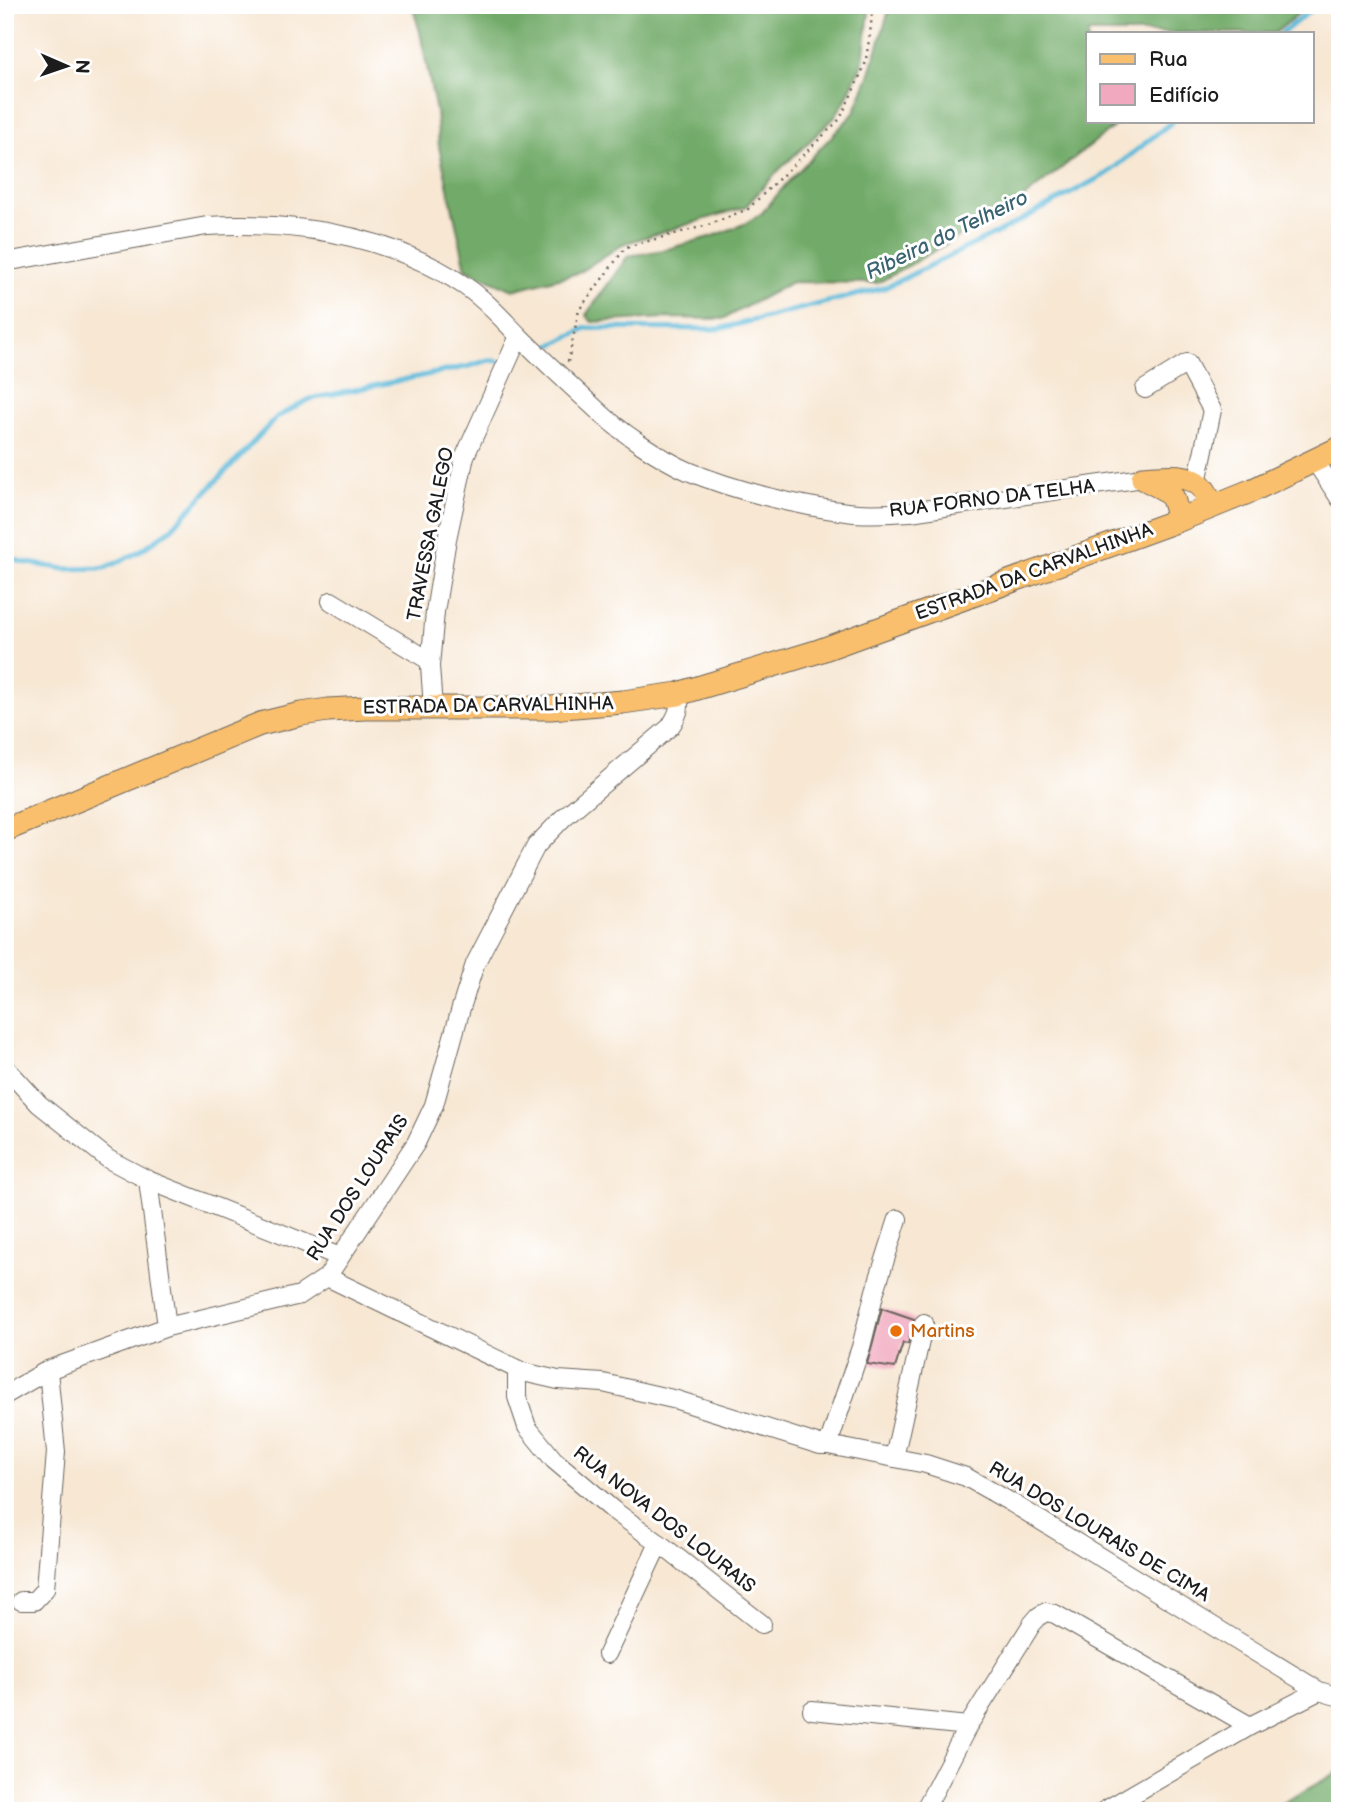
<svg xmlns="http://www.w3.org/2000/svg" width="1345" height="1816" viewBox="0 0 1345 1816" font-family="'Balsamiq Sans',sans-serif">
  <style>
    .forest { fill: #72ab69; stroke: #476442; stroke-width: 2 }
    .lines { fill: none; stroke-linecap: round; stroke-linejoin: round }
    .stream { stroke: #5cbada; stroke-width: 5 }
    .building { fill: #f1a9bf }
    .minor-casing { stroke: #69635c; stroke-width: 20 }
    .major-casing { stroke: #69635c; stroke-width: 25 }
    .path { stroke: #69635c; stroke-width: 2.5; stroke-dasharray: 2 5; stroke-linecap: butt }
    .minor { stroke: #fff; stroke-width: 18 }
    .major { stroke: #f9bf6d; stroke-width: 23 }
    .food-dot { fill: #e8710a; stroke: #fff; stroke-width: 2.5 }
    .labels { text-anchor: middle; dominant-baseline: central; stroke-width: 6; stroke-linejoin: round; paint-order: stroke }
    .street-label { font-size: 19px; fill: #1c1c1c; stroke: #fff }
    .food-label { font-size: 19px; fill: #c56008; stroke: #fff; text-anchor: start }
    .water-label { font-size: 21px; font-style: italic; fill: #396371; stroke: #fff }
  </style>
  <rect width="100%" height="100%" fill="#fff"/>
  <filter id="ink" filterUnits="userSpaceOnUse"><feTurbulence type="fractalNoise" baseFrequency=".0143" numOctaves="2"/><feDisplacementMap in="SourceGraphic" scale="14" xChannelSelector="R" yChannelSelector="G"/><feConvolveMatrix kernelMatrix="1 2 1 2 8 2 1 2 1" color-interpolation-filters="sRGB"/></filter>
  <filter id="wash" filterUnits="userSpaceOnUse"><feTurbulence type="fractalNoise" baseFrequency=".00686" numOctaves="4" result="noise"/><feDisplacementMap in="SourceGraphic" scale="28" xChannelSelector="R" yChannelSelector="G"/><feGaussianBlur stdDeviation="1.57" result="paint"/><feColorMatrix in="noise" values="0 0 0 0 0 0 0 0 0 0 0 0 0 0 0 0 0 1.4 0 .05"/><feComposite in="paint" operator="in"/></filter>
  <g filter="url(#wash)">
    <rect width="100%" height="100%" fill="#f7e7d3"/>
    <path class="forest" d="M412,5H870L863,61L844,103L832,120L779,170L745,207L623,244L578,273L513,290L466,269L439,147L436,112L420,32Z
      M889,5H1309L1275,33H1088V121H1121L1016,204L878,283L792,282L723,319L665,318L592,322L586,315L628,256L664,250L713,236L744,224L762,213L788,182L854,113L869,76L889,10Z
      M1340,1771V1811H1268Z"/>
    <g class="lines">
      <path class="stream" d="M1282,33L1317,5
        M550,346L586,328L719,329L884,288L1003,230L1108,173L1173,121
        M5,555L22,562L65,569L105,568L137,553L171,529L277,417L310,399L470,366L489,360L498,361"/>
    </g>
    <g id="blocks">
      <path class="building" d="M882,1308L914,1319L908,1344L903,1343L895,1368L867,1364Z"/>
    </g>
  </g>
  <g filter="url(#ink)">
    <use href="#blocks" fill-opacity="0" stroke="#69635c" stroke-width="2"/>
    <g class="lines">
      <g class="minor-casing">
        <path id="minor" d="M5,262L207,226C297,221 389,235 465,286C486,300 502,319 519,336C544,361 570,385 596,409C619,431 659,458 688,471C733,490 798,506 847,512C867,515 889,513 910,512L1143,478
          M1145,389L1187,363L1212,410L1197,483
          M1315,461L1340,499
          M331,601L430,661
          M433,708L430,666L435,612L447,539L465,456L519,336
          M5,1067L39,1104L108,1159L148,1180L340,1257
          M148,1180L167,1327
          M327,1277L523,1372L558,1380L603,1383L677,1400L820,1445H828L926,1464L966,1477L1012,1503L1319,1691L1340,1697
          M517,1369V1397L527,1427L554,1460L613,1510L664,1547L762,1624
          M5,1395L48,1370L167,1327L300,1295L327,1277L416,1143L434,1105L461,1008L475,964L536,846L563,818L670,727C678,715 681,708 678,694
          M828,1445L861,1347L875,1291L898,1219
          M894,1458L924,1323
          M21,1601H34L45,1589L56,1452L48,1370
          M607,1654L659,1543
          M812,1710L968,1726
          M924,1811L968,1726L1032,1624L1039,1616L1046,1612L1055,1614L1250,1726
          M1104,1811L1250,1726L1319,1691"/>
      </g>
      <g class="major-casing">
        <path id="major" d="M1143,478C1161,477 1187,472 1201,486C1206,491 1210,500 1213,506
          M1143,478L1164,489L1173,498L1179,520
          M5,830L260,724L301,714L328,710L365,708H551L623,702L678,694L816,652L1179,520L1253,490L1340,448"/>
      </g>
      <path class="path" d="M568,362L579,310L626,247L708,225L748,209L840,119L865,65L870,34L873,5"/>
      <use href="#minor" class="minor"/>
      <use href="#major" class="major"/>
    </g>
  </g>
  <circle class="food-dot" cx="896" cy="1331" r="7"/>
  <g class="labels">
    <g class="street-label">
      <text transform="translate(992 499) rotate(-7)">RUA FORNO DA TELHA</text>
      <text transform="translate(431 534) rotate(-79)">TRAVESSA GALEGO</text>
      <text transform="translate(1034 572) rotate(-20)">ESTRADA DA CARVALHINHA</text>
      <text transform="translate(488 706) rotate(-1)">ESTRADA DA CARVALHINHA</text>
      <text transform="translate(358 1188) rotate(-57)">RUA DOS LOURAIS</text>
      <text transform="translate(664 1520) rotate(38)">RUA NOVA DOS LOURAIS</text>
      <text transform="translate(1099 1532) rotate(31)">RUA DOS LOURAIS DE CIMA</text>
    </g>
    <g class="food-label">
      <text x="910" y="1331">Martins</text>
    </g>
    <g class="water-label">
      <text transform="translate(947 235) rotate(-26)">Ribeira do Telheiro</text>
    </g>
  </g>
  <rect width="1345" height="1816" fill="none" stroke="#fff" stroke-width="28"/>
  <rect x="1086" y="32" width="228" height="91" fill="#ffffff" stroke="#a4a4a4" stroke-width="2"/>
  <rect x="1100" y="54" width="35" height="10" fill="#f9bf6d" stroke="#a4a4a4" stroke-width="2"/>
  <text x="1149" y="66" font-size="21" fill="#1c1c1c">Rua</text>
  <rect x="1100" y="84" width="35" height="21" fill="#f1a9bf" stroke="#a4a4a4" stroke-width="2"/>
  <text x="1149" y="102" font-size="21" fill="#1c1c1c">Edifício</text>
  <g transform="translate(66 66) rotate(92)" stroke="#ffffff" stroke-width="5" paint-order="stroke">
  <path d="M0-5L12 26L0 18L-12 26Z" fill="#1c1c1c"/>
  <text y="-10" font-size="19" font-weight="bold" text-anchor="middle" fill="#1c1c1c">N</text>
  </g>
</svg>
